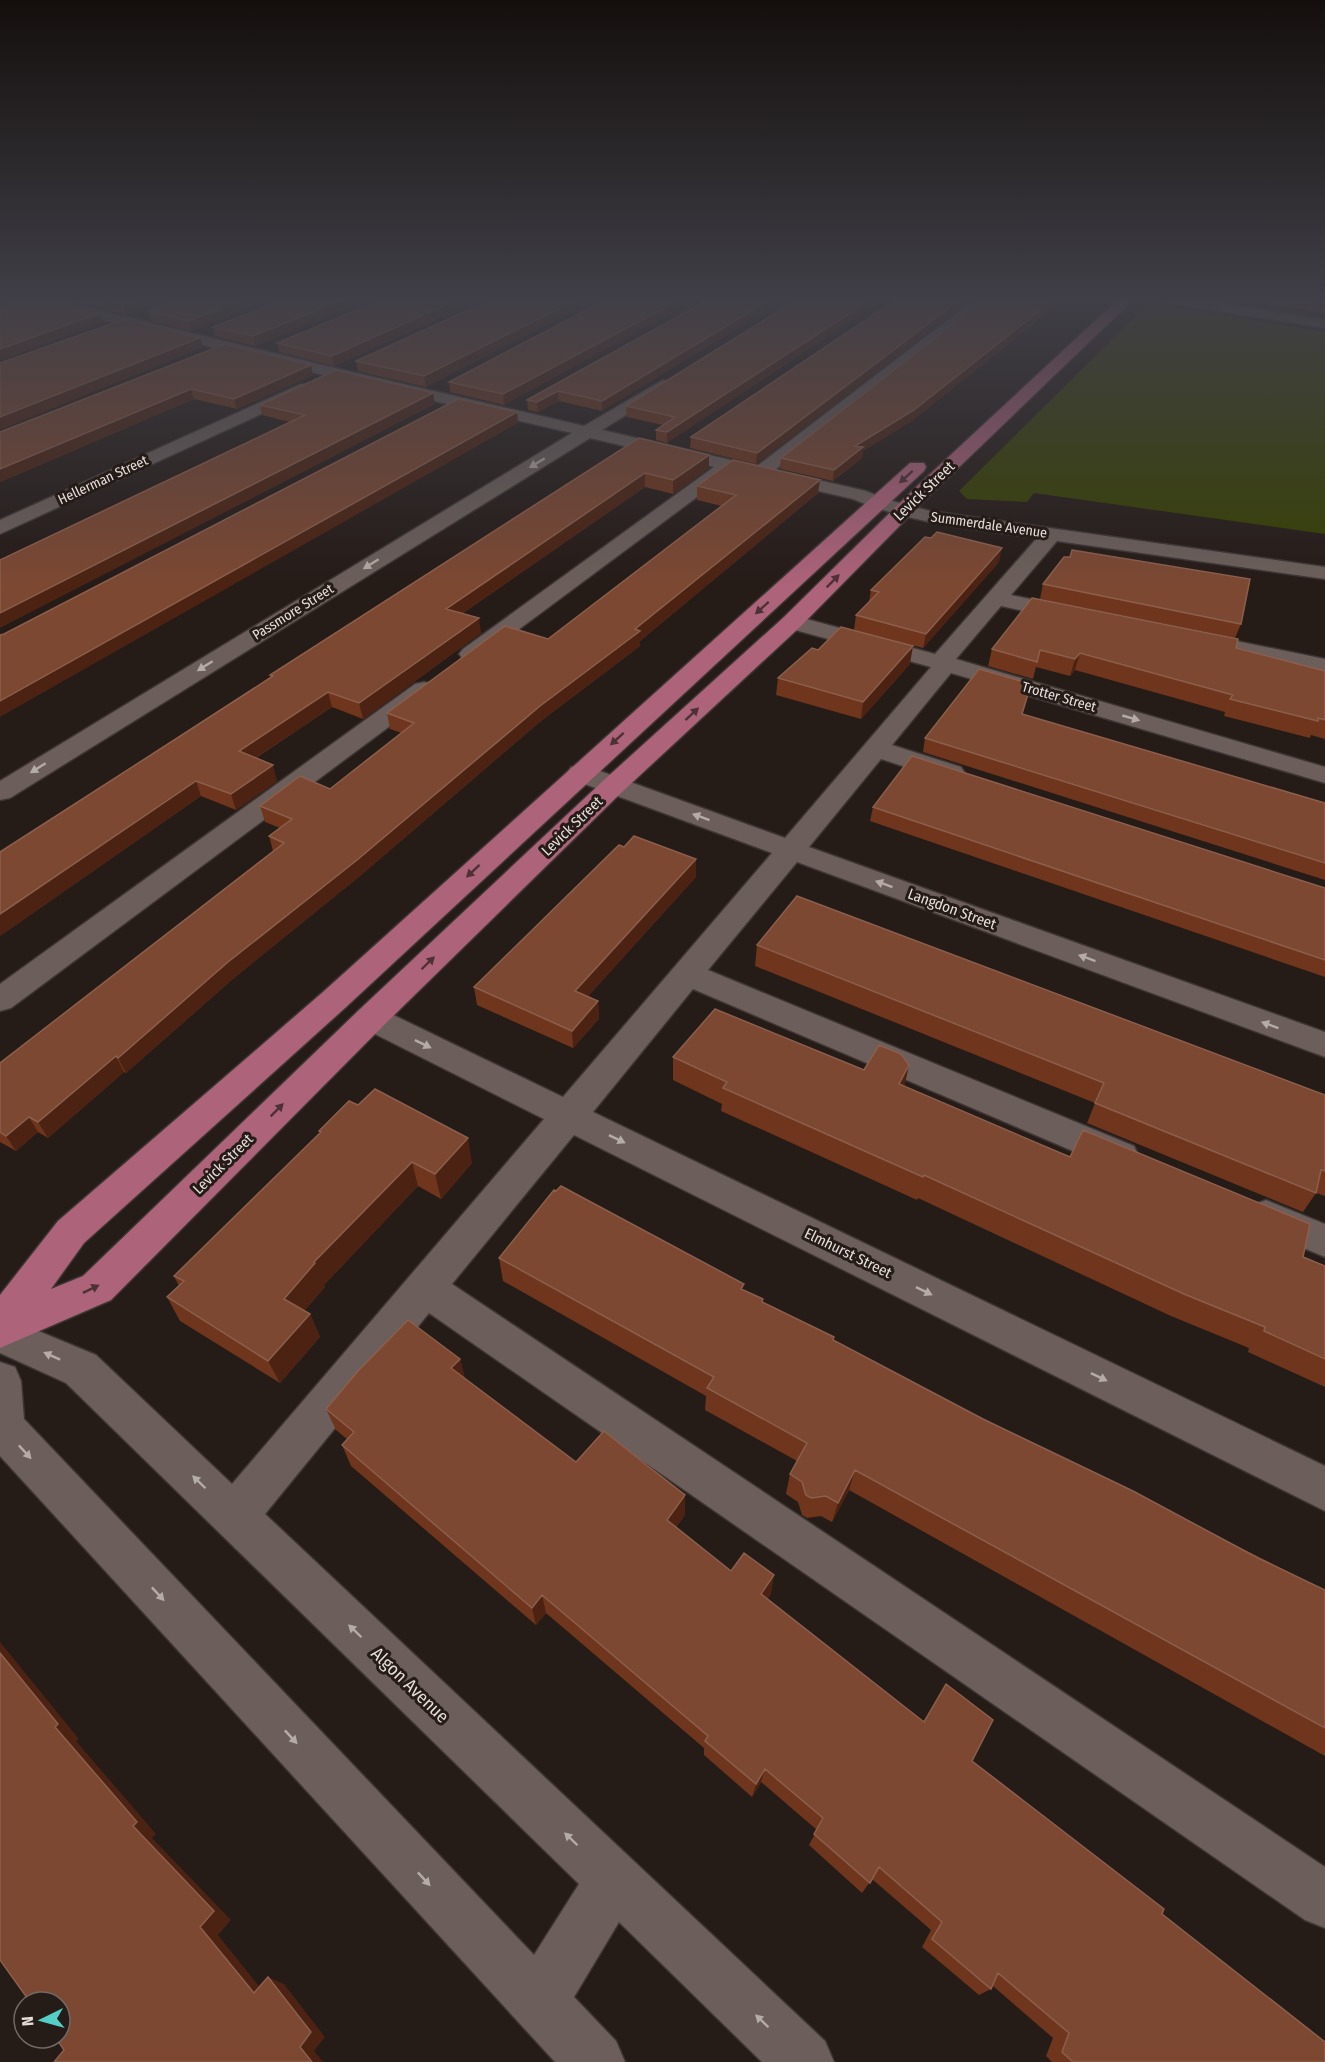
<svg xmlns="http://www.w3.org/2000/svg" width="1325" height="2062" viewBox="0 0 1325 2062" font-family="'Fira Sans Condensed',sans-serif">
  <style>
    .green { fill: #384102 }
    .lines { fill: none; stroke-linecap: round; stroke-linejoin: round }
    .minor-casing { stroke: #3d3533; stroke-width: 3 }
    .major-casing { stroke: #3d3533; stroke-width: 3 }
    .minor { fill: #6c5f5b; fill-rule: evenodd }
    .major { fill: #ad637a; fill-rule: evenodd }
    .wall { fill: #6f361d }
    .shaded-wall { fill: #4c2312 }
    .building { fill: #7c4832; stroke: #8c5f4c; stroke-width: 1.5 }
    .oneway { fill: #b5aba7 }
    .oneway2 { fill: #4e3135 }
    .labels { text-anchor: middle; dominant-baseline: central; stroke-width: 6; stroke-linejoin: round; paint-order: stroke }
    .far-street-label { font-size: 14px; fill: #e5ddda; stroke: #251b17 }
    .street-label { font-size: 15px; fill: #e5ddda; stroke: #251b17 }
    .near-street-label { font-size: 18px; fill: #e5ddda; stroke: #251b17 }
  </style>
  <rect width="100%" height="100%" fill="#251b17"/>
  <path class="green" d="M1149,303L1325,332V534L1034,493L1027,502L967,499L959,491Z"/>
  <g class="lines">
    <g class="minor-casing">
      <path id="minor" d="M21,297H45L335,368L584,426L663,380L669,382L671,385L669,388L602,430L757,466L978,297H994L775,470L866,491L885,499L930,511L1325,567V579L1057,541L1011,595L1079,609L1082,614L1079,619L1071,621L1001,606L956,659L1325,767V783L951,673L892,745L961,767L965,773L961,779L952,781L943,779L881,759L809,847L1325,1032V1057L797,862L708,970L1134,1146L1139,1156L1134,1166L1121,1171L1108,1166L693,989L593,1112L1325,1466V1511L574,1135L452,1284L1325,1867V1928L1305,1920L429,1313L265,1514L825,2041L834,2062H762L619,1922L574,1997L616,2041L625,2062H555L0,1456V1362L15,1367L21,1381L24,1419L534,1955L579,1884L66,1383L0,1353V1315L96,1355L232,1484L544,1119L359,1026L355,1018L359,1010L371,1006L383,1010L563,1097L772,853L571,779L567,773L571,767L580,765L589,767L785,838L931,667L784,627L781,622L784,617L792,615L935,654L1037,538C975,529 911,524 853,499L732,471L479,659L471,661L463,659L459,654L463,649L714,467L590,438L10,798L0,800V781L572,433L335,378L23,300Z
        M1148,297H1182L1325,320V328L1155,301Z
        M301,384L307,385L309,389L307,393L0,534V520Z
        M1197,633L1325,659V673L1189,645L1185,640L1189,635Z
        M424,682L433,684L436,689L433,694L11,1008L0,1011V984L415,684Z
        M1266,1200L1325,1224V1257L1253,1227L1247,1216L1253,1205Z"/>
    </g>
    <g class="major-casing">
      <path id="major" d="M1121,297H1136L929,496L800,627L622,792L383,1026L111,1300L0,1348V1295L58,1221L323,992L910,463H924L926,467L924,471L345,1008L84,1243L51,1289L83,1276L359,1010L604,780L784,617L915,488Z"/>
    </g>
    <use href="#minor" class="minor"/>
    <use href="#major" class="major"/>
  </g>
  <path class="wall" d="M54,297H175L126,315Z
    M187,297L191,331L151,321L148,311Z
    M290,297L255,346L215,336L213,327Z
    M388,297H485L334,366L279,352L277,343Z
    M497,297L426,387L358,371L356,361Z
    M611,297L504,405L450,392L449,382Z
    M713,297L602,411L559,401L538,412L528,410L527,400Z
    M801,297L667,443L656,440V430L663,425L627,417L626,406Z
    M900,297H974L756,464L690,448L691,437Z
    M1067,297L913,420L863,451L862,458L833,481L780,469L781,458Z
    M1229,297H1325V313Z
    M225,344L311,365L313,375L237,409L194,399L0,482V432Z
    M435,404L290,422L262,415L260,405Z
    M639,438L709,468L673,494L645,487L463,613L481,633L363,719L332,707L256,758L277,781L236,810L201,796L0,936L185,733L271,677L270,675Z
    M697,486L818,493L640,641V646L541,721L360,876L234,978L126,1073L124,1072L48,1138L38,1132L16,1151L0,1142V1063L273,851L269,836L280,828L265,822L260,806L330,789L402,733L390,729L387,713L548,639L722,506L697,500Z
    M999,562L923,648L854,630L856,615L869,602L871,590Z
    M1043,584L1241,624L1235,638L1040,599Z
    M1236,648L1325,671V739L1311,735L1310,738L1224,716L1225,712L1075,670L1070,676L1036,667L1033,679L988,666L992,649Z
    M818,650L910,664L861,719L776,695L778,678Z
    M1023,714L1325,803V880L923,752L925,738Z
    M873,807L1325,888V977L870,821Z
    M696,877L588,996L598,1001L599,1019L573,1048L477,1005L474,987Z
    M757,945L1325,1095V1196L1316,1193L1303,1212L1087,1123L1095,1103L755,966Z
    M673,1057L904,1087L1325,1266V1387L1248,1352L1249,1348L1171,1316L918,1198L917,1200L721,1111L722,1104L673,1080Z
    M319,1131L472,1163L441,1199L418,1186L324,1285L325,1287L304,1311L310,1314L320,1337L280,1383L180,1321L167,1297L179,1286L174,1276L320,1133Z
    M556,1191L744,1290L763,1303L983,1419L1325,1590V1756L849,1490L832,1522L821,1516L807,1518L802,1515L798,1502L786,1494L790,1474L797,1461L705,1410L706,1396L503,1281L499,1258Z
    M460,1359L465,1379L576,1462L685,1515L676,1527L731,1571L771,1594L767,1599L972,1761L1162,1914L1325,2062H1052L1046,2056L1053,2038L993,1986L991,1989L979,1995L922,1947L931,1930L872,1879L862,1893L809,1845L817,1830L761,1782L752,1797L704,1755V1748L546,1613L536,1625L351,1466L342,1445L347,1439L336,1430L326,1409Z"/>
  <path class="shaded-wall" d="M0,297H20L19,299L0,305Z
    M147,297H175L126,315L123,305Z
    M251,297H277L191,331L188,321Z
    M351,297H375L255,346L253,336Z
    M463,297H485L334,366L332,356Z
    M583,297H601L426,387L424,376Z
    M685,297H702L504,405L503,394Z
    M775,297H790L602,411V401Z
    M875,297H888L667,443V432Z
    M964,297H974L756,464L757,453Z
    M1057,297H1067L913,420L863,451L862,458L833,481L834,470L855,446Z
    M101,313L103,322L0,361V349Z
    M200,338L203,347L0,430V417Z
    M311,365L313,375L237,409L234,399Z
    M191,389L194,399L0,482V469Z
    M558,391L559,401L538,412L537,402Z
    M433,393L435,404L0,628V613Z
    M517,412L518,423L0,717V701Z
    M709,455V468L673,494V480Z
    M645,473V487L448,623L446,609Z
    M820,480L818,493L640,641V646L541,721L360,876L234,978L126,1073L118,1058L228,962L540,706Z
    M1002,548L999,562L923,648L926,634Z
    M479,618L481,633L363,719L359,703Z
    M913,646L910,664L861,719L863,702Z
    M1080,653L1075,670L1070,676L1075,659Z
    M328,692L332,707L243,766L239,751Z
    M273,765L277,781L236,810L231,794Z
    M196,781L201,796L0,936V914Z
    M696,859V877L577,1009L575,991Z
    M598,1001L599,1019L573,1048L572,1031Z
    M116,1056L124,1072L48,1138L38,1122Z
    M909,1065L904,1089L899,1084Z
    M29,1117L38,1132L16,1151L6,1136Z
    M468,1138L472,1163L441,1199L435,1174Z
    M412,1162L418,1186L324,1285L325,1287L294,1322L284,1299L314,1262Z
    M310,1314L320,1337L280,1383L268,1361Z
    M460,1359L466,1382L451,1368Z
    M855,1470L849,1490L832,1522L838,1503Z
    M685,1495V1515L666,1539L667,1520Z
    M774,1575L771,1594L758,1612L761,1594Z
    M542,1595L546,1613L536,1625L532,1608Z
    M0,1642L79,1739L76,1741L156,1834L152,1838L231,1920L218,1935L270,2000L254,1993L200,1927L133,1826L55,1727L0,1653Z
    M765,1769L761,1782L752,1797L756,1784Z
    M268,1977L284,1984L325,2037L314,2051L323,2062H312L300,2047Z"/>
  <path class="building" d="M37,297L101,313L0,349V307Z
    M89,297H147L123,305Z
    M187,297H251L188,321L148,311Z
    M290,297H351L253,336L213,327Z
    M388,297H463L332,356L277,343Z
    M497,297H583L424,376L356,361Z
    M611,297H685L503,394L449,382Z
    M713,297H775L602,401L558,391L537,402L527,400Z
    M801,297H875L667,432L656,430L675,417L626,406Z
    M900,297H964L757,453L691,437Z
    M988,297H1057L914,410L855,446L863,447L834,470L781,458Z
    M1287,297H1325V303Z
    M125,319L200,338L0,417V363Z
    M225,344L311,365L234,399L191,389L0,469V432Z
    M336,370L433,393L0,613V560L305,415L260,405Z
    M458,399L517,412L0,701V635L4,634Z
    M639,438L709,455L673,480L645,473L446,609L479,618L359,703L328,692L239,751L273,765L231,794L196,781L0,914V852L185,733L273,676L270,675Z
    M733,460L820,480L635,629L640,631L540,706L357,860L228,962L118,1058L116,1056L38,1122L29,1117L6,1136L0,1132V1063L284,843L269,836L292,819L260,806L300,776L330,789L414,723L387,713L505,626L548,639L736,495L697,486Z
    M937,532L1002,548L926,634L856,615L879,592L871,590L925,537L931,538Z
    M1072,550L1250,579L1241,624L1043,584L1064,557H1070Z
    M1032,598L1238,639L1236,648L1325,671V720L1318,718V721L1230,699L1233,695L1080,653L1075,659L1040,650L1037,662L992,649Z
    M841,627L913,646L863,702L778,678L812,648L818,650Z
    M979,669L1031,684L1022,714L1325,803V863L925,738Z
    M912,756L1325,888V960L873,807Z
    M634,836L696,859L575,991L598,1001L572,1031L474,987L619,845L624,847Z
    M797,896L1325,1095V1171L1321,1170L1316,1193L1095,1103L1104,1083L757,945Z
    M715,1009L864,1070L879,1045L901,1054L909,1065L899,1084L1070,1157L1083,1130L1310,1224L1303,1257L1325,1266V1359L1264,1331L1265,1327L1184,1294L924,1175L923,1177L723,1088L727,1082L673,1057Z
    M375,1089L468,1138L435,1174L412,1162L314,1262L315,1263L284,1299L310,1314L268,1361L167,1297L184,1281L174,1276L321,1132L319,1131L349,1101L358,1105Z
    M561,1186L744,1284L741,1289L763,1299L762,1302L834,1337L833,1340L983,1419L1133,1491L1258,1558L1325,1590V1728L855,1470L838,1503L826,1496L811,1498L806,1495L802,1482L790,1474L807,1443L707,1388L714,1377L499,1258L554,1190L556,1191Z
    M408,1320L460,1359L451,1368L576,1462L604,1431L649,1467L685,1495L667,1520L731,1571L744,1553L774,1575L761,1594L924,1722L946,1684L993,1720L972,1761L1164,1909L1162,1914L1325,2042V2062H1073L1062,2052L1069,2033L998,1973L991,1989L932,1939L942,1922L879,1867L870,1883L814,1834L823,1818L765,1769L756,1784L705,1741L708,1736L542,1595L532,1608L342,1445L354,1432L326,1409L358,1371Z
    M0,1653L58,1724L55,1727L137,1822L133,1826L214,1911L200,1927L254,1993L268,1977L311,2032L300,2047L312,2062H54L64,2050L56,2038H60V2002H30L0,1960Z"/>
  <defs><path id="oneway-solid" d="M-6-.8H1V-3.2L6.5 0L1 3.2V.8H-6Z" transform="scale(1.5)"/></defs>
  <g class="oneway">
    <use href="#oneway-solid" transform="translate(537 463) rotate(149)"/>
    <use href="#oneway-solid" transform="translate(371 564) rotate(148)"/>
    <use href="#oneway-solid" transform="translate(205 666) rotate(148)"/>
    <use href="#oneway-solid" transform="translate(1131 718) rotate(16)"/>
    <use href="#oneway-solid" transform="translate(38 768) rotate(148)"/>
    <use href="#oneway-solid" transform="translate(701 817) rotate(-160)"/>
    <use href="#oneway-solid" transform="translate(884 884) rotate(-160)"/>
    <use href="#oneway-solid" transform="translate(1087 958) rotate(-160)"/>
    <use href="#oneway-solid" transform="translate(1270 1025) rotate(-160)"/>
    <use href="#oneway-solid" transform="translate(423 1044) rotate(26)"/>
    <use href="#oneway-solid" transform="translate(617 1139) rotate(26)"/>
    <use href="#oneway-solid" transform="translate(924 1291) rotate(26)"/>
    <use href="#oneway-solid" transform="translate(52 1356) rotate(-156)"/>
    <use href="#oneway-solid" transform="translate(1099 1377) rotate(26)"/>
    <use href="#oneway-solid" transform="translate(25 1452) rotate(47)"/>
    <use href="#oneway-solid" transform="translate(199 1482) rotate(-136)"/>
    <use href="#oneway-solid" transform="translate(158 1594) rotate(47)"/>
    <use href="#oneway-solid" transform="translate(355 1631) rotate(-136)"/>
    <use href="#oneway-solid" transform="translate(291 1737) rotate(47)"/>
    <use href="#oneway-solid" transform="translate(571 1839) rotate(-136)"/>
    <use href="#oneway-solid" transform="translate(424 1879) rotate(47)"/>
    <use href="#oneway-solid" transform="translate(762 2021) rotate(-136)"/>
  </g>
  <g class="oneway2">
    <use href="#oneway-solid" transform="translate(906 477) rotate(138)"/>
    <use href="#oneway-solid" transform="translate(833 581) rotate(-45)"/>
    <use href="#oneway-solid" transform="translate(762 608) rotate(138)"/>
    <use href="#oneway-solid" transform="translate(692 714) rotate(-43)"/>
    <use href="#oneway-solid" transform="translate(617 739) rotate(138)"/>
    <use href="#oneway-solid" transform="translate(473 871) rotate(137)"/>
    <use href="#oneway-solid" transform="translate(428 963) rotate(-44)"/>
    <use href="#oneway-solid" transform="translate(277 1110) rotate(-45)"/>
    <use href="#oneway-solid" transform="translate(91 1289) rotate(-26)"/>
  </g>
  <linearGradient id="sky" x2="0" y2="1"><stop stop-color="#140f0d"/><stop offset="0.51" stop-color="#403f47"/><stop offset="1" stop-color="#403f47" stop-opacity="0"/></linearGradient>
  <rect width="1325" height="586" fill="url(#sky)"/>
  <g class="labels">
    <g class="far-street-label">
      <text transform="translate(103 480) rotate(-25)">Hellerman Street</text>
      <text transform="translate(989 525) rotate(8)">Summerdale Avenue</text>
      <text transform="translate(293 612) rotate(-32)">Passmore Street</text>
      <text transform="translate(1059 697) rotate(16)">Trotter Street</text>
    </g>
    <g class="street-label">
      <text transform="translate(924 491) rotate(-44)">Levick Street</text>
      <text transform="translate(572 826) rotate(-44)">Levick Street</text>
      <text transform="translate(952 909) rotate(20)">Langdon Street</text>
      <text transform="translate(223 1164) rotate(-45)">Levick Street</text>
      <text transform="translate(848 1253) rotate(26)">Elmhurst Street</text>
    </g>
    <g class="near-street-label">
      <text transform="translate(410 1685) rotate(44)">Algon Avenue</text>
    </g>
  </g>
  <g transform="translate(42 2020) rotate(265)"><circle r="28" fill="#251b17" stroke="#726965" stroke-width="1.5"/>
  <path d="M0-4.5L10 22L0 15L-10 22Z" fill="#55cec5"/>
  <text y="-9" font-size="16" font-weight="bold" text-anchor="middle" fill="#e5ddda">N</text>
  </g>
</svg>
